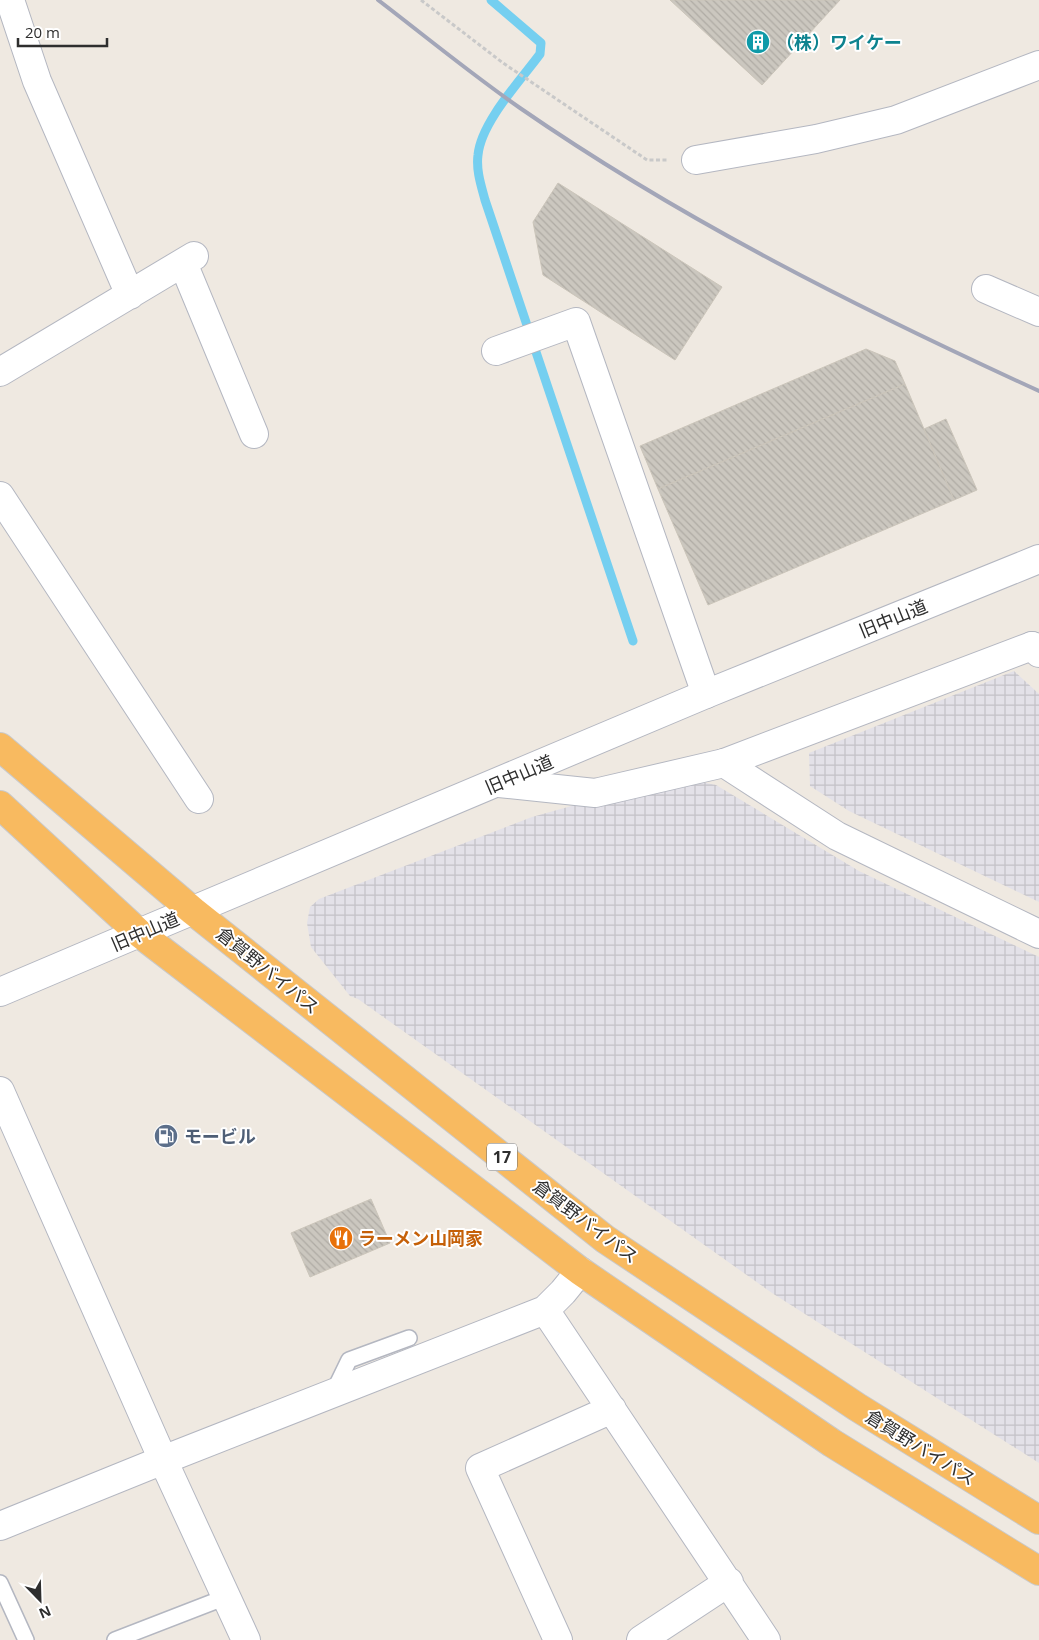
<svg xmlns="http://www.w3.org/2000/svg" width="1039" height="1640" viewBox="0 0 1039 1640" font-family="'Open Sans','Noto Sans JP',sans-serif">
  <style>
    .industrial { fill: url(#industrial-grid) }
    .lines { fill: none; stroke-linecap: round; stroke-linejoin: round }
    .stream { stroke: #75cff0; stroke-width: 9 }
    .building { fill: url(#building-back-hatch); stroke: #cbc5ba }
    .service-casing { stroke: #b4b7c1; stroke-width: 18 }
    .minor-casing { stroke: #b4b7c1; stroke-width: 30 }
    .tertiary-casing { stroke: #b4b7c1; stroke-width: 30 }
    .secondary-casing { stroke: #b4b7c1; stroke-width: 30 }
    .trunk-casing { stroke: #c9c9c9; stroke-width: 30 }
    .path { stroke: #c9c9c9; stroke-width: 3; stroke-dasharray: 4 2.5; stroke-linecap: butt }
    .service { stroke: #fff; stroke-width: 15 }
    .minor { stroke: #fff; stroke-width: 28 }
    .tertiary { stroke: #fff; stroke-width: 28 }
    .secondary { stroke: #fff; stroke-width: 28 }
    .trunk { stroke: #f8ba60; stroke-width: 28 }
    .rail { stroke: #a3a6b8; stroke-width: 4 }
    .labels { text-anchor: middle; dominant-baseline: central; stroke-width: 4; stroke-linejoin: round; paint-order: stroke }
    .shield { fill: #fff; stroke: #6d6d6d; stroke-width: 1 }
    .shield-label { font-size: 16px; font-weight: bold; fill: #2e2e2e }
    .culture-label { font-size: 18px; font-weight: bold; fill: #0d838f; stroke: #fff; text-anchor: start }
    .street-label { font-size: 18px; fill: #2e2e2e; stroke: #fff }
    .service-label { font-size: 18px; font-weight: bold; fill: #4e5e75; stroke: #fff; text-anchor: start }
    .food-label { font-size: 18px; font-weight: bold; fill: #c56008; stroke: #fff; text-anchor: start }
  </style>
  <defs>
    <pattern id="industrial-grid" width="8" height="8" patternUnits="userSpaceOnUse" patternTransform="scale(1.25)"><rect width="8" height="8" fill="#e3e1e8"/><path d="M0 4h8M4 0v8" fill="none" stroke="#c3c1c7"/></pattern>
    <pattern id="building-back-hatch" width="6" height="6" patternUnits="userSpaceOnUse" patternTransform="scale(1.25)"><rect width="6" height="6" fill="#cbc7bf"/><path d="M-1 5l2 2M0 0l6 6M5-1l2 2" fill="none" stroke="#afaba4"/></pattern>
  </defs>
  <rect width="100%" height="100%" fill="#efe9e1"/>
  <path class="industrial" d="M1014,671L1039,694V902L849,811L810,786L809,753Z
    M688,779L716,785L859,871L1039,957V1463L772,1293L358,999L350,996L311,947L307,923L310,907L319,899L532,817L593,800Z"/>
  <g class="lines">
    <path class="stream" d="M491,0L541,43L540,54C521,80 481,122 478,155C476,170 481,185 485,200L633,641"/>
  </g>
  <path class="building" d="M670,0H840L762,85Z
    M558,183L722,287L675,360L543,275L533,222Z
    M866,349L895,361L905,384L658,489L640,446Z
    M905,384L954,500L708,605L658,489Z
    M946,419L977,490L954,500L924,429Z
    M371,1199L390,1243L310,1277L291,1233Z"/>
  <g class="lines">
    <g class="service-casing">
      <path id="service" d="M333,1393L349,1360L409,1338
        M0,1583L26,1640
        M115,1640L226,1597"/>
    </g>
    <g class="minor-casing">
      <path id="minor" d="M10,0L37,81L130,295
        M696,160L816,139L896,120L1039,65
        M183,263L254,434
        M986,289L1039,312
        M496,351L576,322L706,694
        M0,372L194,256
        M0,496L199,799
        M499,783L595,793L724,763L1032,646
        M0,1091L163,1460L246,1640
        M580,1271L563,1292L545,1310L766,1640
        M0,1526L163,1460L545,1310
        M558,1640L480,1468L612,1409
        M641,1640L729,1582"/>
    </g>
    <g class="tertiary-casing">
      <path id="tertiary" d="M1032,646L1039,653
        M724,763L837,836L1039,934
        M0,992L139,933"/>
    </g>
    <g class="secondary-casing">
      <path id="secondary" d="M139,933L706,694L1039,559"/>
    </g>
    <g class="trunk-casing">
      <path id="trunk" d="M0,747L193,911L605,1239L857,1407L1039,1520
        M0,805L139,933L580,1271L832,1443L1039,1571"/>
    </g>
    <path class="path" d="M421,0L503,63L647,160H667"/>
    <use href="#service" class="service"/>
    <use href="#minor" class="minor"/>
    <use href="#tertiary" class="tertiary"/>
    <use href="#secondary" class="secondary"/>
    <use href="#trunk" class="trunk"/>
    <path class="rail" d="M378,0C425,36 471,74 520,108C682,220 860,309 1039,391"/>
  </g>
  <defs>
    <g id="building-disc" transform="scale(1.25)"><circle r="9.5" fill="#0f9aa8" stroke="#fff"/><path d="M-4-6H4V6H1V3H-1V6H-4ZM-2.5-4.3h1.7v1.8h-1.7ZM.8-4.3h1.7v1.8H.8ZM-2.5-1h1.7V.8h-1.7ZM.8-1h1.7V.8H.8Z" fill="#fff"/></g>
    <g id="fuel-disc" transform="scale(1.25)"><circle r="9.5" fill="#5c6f8a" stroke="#fff"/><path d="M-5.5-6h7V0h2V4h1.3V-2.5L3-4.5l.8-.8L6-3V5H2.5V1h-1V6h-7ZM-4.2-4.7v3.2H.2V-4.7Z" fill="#fff"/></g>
    <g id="restaurant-disc" transform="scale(1.25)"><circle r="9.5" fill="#e8710a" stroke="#fff"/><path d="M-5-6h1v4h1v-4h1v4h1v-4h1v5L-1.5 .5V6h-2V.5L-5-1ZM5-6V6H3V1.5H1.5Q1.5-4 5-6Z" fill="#fff"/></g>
  </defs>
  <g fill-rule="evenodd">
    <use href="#building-disc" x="758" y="42"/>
    <use href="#fuel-disc" x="166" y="1136"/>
    <use href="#restaurant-disc" x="341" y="1238"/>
  </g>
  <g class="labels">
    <rect class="shield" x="487" y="1143.5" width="30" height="27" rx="4"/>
    <g class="shield-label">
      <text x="502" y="1157">17</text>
    </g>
    <g class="culture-label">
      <text x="776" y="42">（株）ワイケー</text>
    </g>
    <g class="street-label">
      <text transform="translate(893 618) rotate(-22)">旧中山道</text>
      <text transform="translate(519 774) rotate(-23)">旧中山道</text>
      <text transform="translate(145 931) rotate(-23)">旧中山道</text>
      <text transform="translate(268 970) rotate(39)">倉賀野バイパス</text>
      <text transform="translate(586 1221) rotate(37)">倉賀野バイパス</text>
      <text transform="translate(921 1447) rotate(32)">倉賀野バイパス</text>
    </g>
    <g class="service-label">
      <text x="184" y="1136">モービル</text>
    </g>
    <g class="food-label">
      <text x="358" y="1238">ラーメン山岡家</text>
    </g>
  </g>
  <g transform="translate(40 1600) rotate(157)" stroke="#ffffff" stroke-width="4" paint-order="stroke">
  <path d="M0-4L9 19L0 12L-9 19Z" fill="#2e2e2e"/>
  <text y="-8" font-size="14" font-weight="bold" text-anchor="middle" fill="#2e2e2e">N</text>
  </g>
  <path d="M18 38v8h89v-8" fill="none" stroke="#2e2e2e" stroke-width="2.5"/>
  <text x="25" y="38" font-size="15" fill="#2e2e2e" stroke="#ffffff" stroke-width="4" paint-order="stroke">20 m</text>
</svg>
